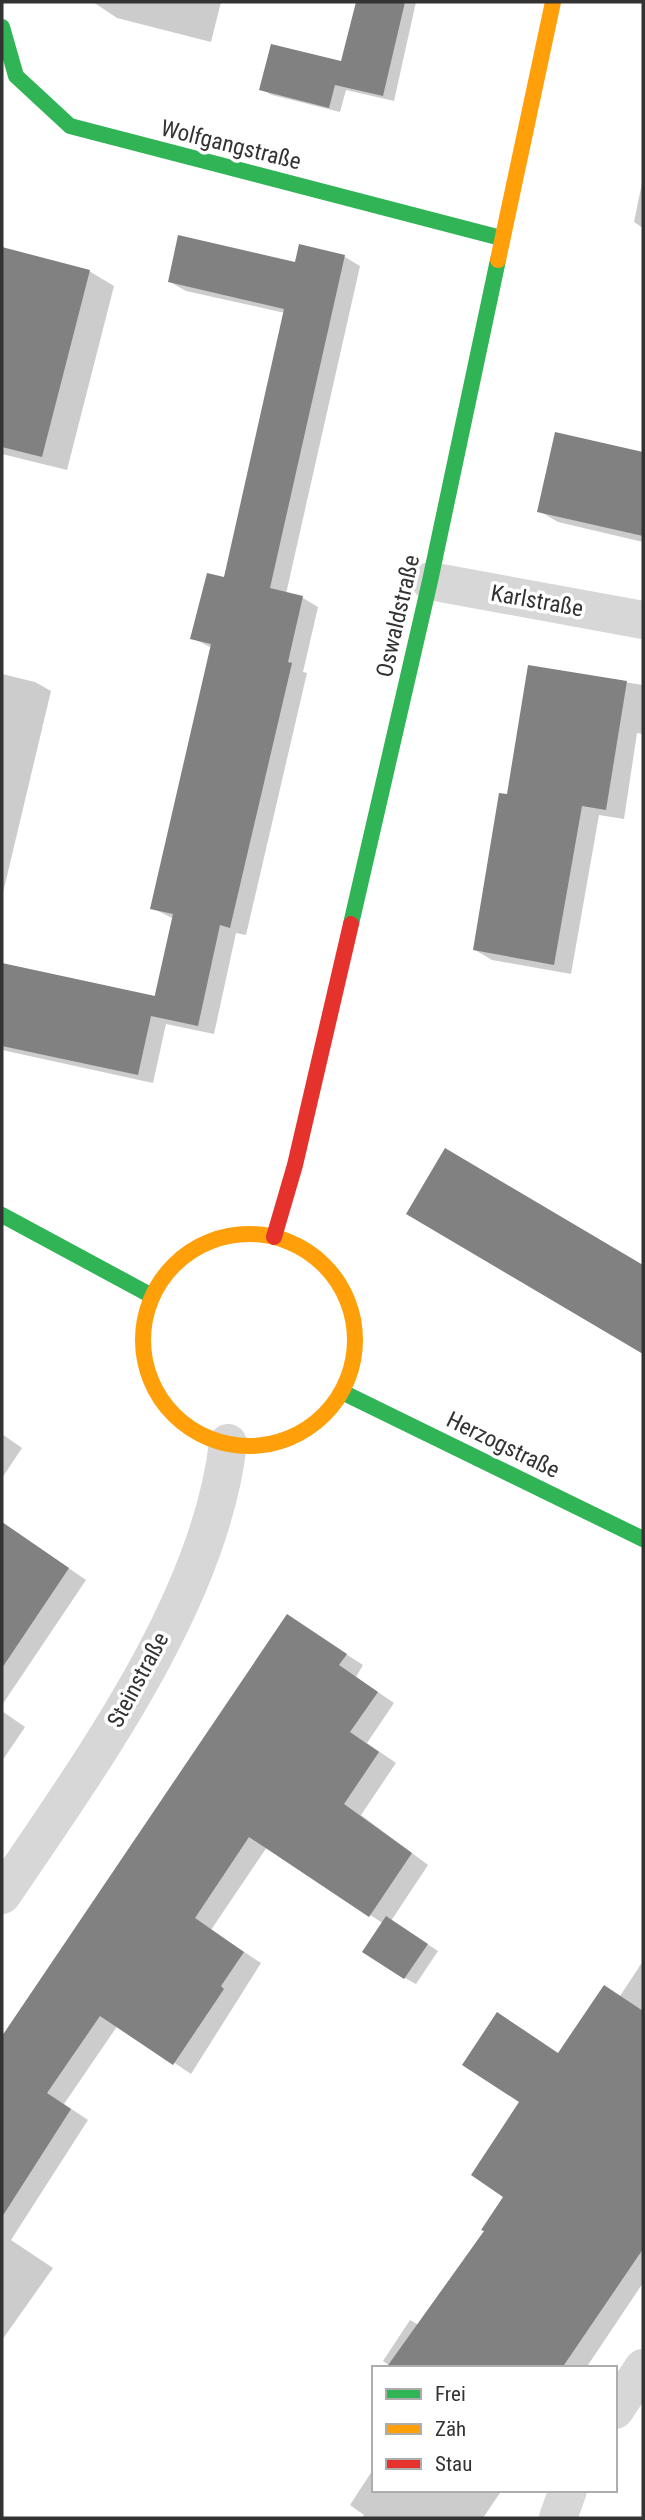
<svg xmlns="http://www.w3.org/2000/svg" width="645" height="2520" viewBox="0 0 645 2520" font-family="'Roboto Condensed',sans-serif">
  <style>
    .shadow { fill: #0003 }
    .building { fill: #818181 }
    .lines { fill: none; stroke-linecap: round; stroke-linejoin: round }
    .street { stroke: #d7d7d7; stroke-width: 38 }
    .fast { stroke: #30b455; stroke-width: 16 }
    .slow { stroke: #ff9f0a; stroke-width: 16 }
    .jam { stroke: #e5322d; stroke-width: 16 }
    .labels { text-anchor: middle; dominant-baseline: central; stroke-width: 7; stroke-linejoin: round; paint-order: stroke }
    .street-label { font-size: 23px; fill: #333; stroke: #fff }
  </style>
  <rect width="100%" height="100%" fill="#fff"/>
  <path class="shadow" d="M93,2H221L211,42L117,18Z
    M357,2H416L394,101L346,90L340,112L272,95L261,89L342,63Z
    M643,178V228L634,222Z
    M300,246L345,257L360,266L286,594L303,598L318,607L303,672L307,673L246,935L236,933L214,1034L166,1024L153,1083L2,1050V964L156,999L174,919L152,908L212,648L192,638L225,579L285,313L186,291L170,282L296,264Z
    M2,249L89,271L114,286L67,470L2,454Z
    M556,434L643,454V542L558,522L539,511Z
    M530,667L643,685V734L637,733L624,819L599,815L571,974L492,960L475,950L509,796Z
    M2,674L35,682L51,691L2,897Z
    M2,1434L22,1448L2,1478Z
    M2,1522L86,1580L2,1705Z
    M288,1617L363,1665L356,1677L394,1703L367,1743L396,1763L361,1815L428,1865L391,1921L438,1951L416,1984L405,1978L365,1952L384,1924L267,1847L211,1930L261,1963L191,2074L118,2025L64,2104L88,2120L11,2240L53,2268L2,2340V2040Z
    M2,1711L25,1727L2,1761Z
    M643,1961V2283L586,2368H393L383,2361L410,2320L419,2325L486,2231L505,2196L560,2055L620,1996Z
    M374,2468V2490H502L483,2518H362L364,2515L350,2505Z"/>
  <path class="building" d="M356,2H405L383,96L335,85L329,108L259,90L271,44L341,61Z
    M178,235L295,262L299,244L345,255L270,588L303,596L288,662L292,663L230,928L220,925L198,1026L151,1016L138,1075L2,1046V963L155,996L154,999L173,914L150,909L211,644L190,639L207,573L224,577L284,309L168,282Z
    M2,247L90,270L42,457L2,447Z
    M555,432L643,452V536L537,512Z
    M528,665L627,681L606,810L582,806L554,965L473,950L499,793L507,794Z
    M445,1148L643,1265V1354L406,1214Z
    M2,1522L69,1568L2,1668Z
    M287,1614L347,1654L339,1665L378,1692L350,1732L379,1752L344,1804L412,1853L369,1917L249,1837L195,1918L244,1952L221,1986L224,1989L173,2065L100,2016L47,2093L71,2109L2,2217V2036Z
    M386,1916L428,1944L404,1979L362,1952Z
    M604,1985L643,2011V2249L562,2368H386L484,2231L481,2230L503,2197L471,2175L519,2102L462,2065L497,2012L558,2053Z"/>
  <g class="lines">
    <path class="street" d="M430,581L643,620
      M2,1895C89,1766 210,1601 228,1443
      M615,2410L643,2368
      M558,2518L568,2490"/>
    <path class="fast" d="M2,27L16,76L70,126L501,238
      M351,924L430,581L498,260
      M2,1215L152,1296
      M342,1392L643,1539"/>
    <path class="slow" d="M498,260L553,2
      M143 1340a106 106 0 1 1 212 0a106 106 0 1 1-212 0Z"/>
    <path class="jam" d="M274,1237L295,1165L351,924"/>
  </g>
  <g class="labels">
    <g class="street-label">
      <text transform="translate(231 145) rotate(14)">Wolfgangstraße</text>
      <text transform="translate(537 601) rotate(10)">Karlstraße</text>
      <text transform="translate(398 616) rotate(-77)">Oswaldstraße</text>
      <text transform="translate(503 1445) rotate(26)">Herzogstraße</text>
      <text transform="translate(138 1680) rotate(-62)">Steinstraße</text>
    </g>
  </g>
  <rect width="645" height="2520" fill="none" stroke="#333333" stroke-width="7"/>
  <rect x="372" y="2366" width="245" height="126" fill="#ffffff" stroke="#adadad" stroke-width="2"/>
  <rect x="386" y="2389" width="35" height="10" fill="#30b455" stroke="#adadad" stroke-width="2"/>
  <text x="435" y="2401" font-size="21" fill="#333333">Frei</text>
  <rect x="386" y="2424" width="35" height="10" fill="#ff9f0a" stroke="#adadad" stroke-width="2"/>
  <text x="435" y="2436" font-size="21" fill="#333333">Zäh</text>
  <rect x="386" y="2459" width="35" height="10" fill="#e5322d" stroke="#adadad" stroke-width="2"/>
  <text x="435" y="2471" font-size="21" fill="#333333">Stau</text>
</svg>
